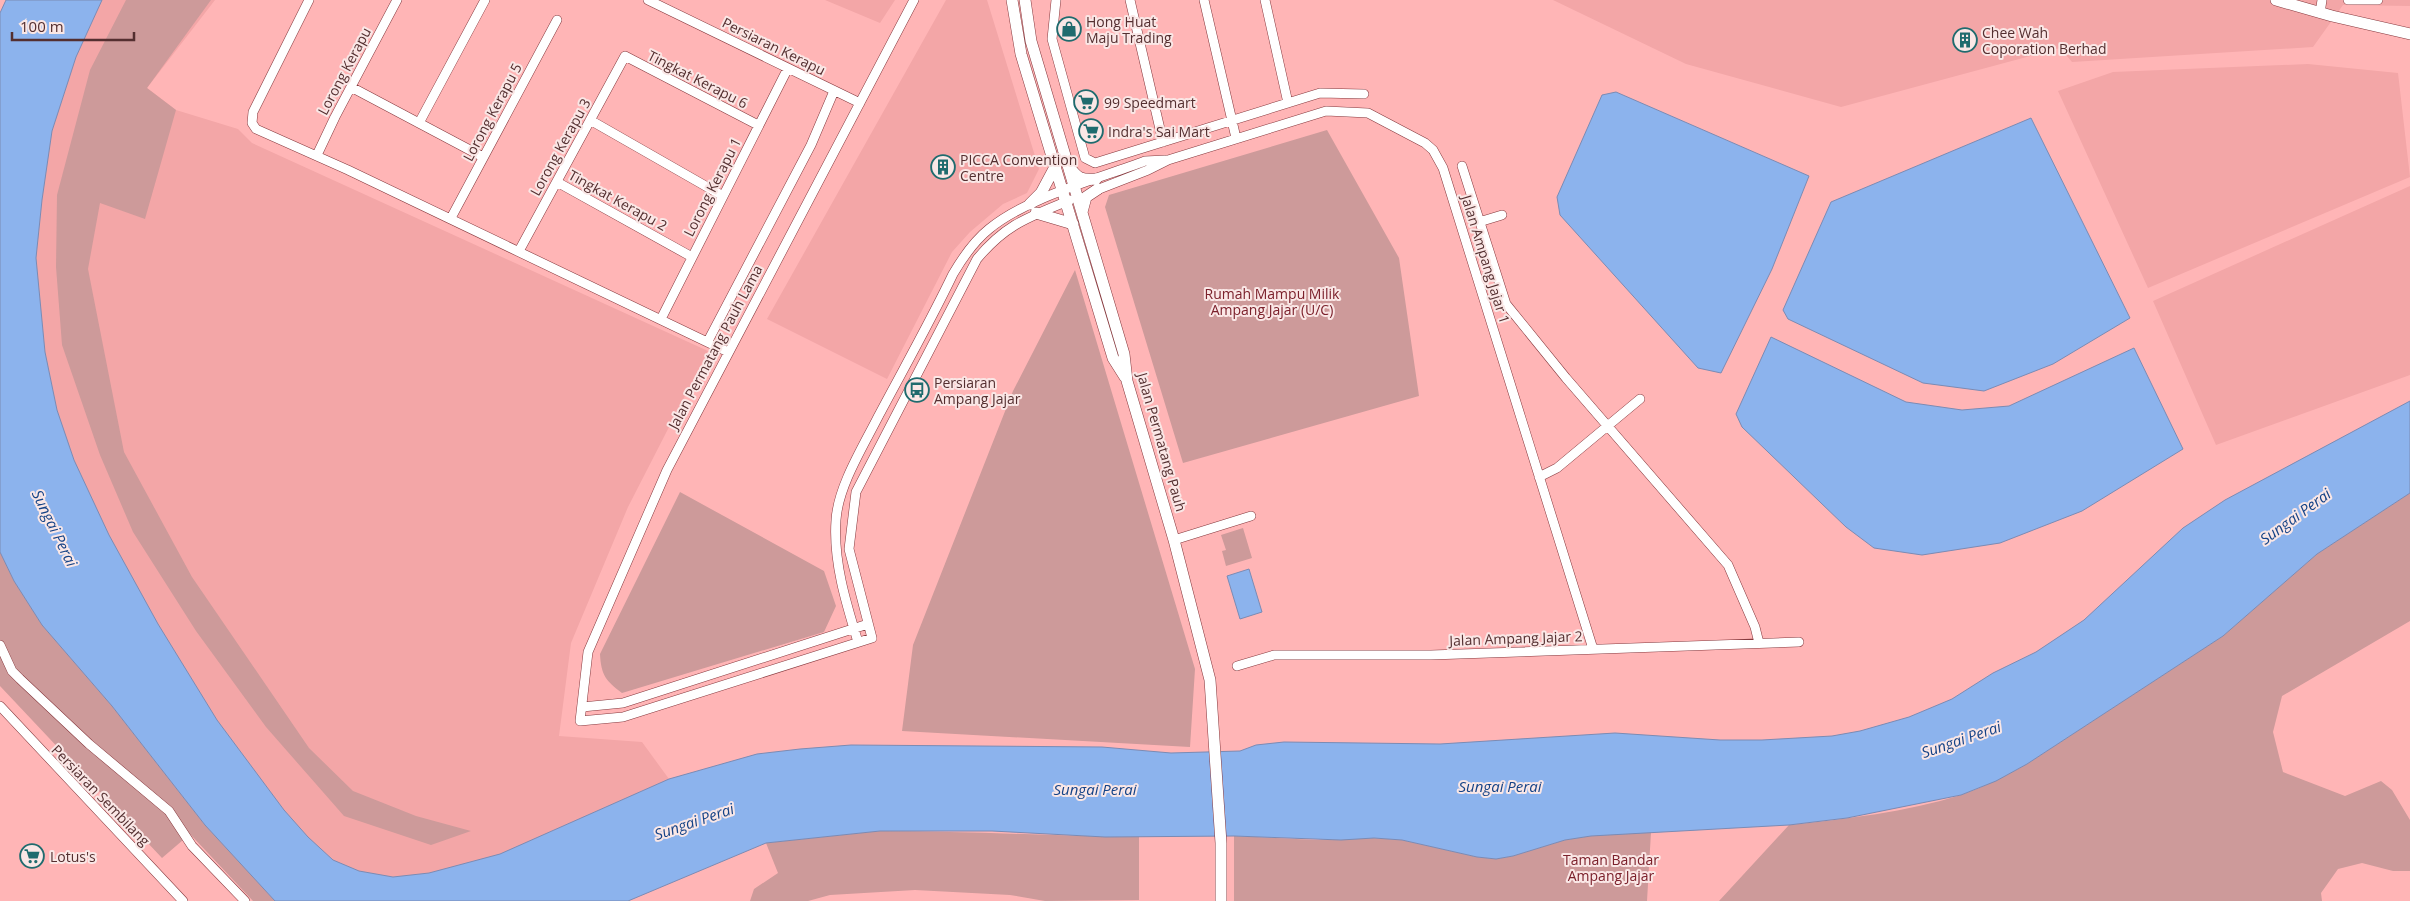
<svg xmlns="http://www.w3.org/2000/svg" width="2410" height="901" viewBox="0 0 2410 901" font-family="'Open Sans',sans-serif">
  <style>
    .built { fill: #f3a6a7 }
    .green { fill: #cd9a9a }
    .water { fill: #8cb3ed; stroke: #7b8bb4 }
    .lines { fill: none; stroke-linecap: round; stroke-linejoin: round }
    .minor-casing { stroke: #86383d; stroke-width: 10 }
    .major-casing { stroke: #86383d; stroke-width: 12 }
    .minor { stroke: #fff; stroke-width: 9 }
    .major { stroke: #fff; stroke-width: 11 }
    .labels { text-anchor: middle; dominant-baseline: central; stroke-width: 4; stroke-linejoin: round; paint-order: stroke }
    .poi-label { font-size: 14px; fill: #542f30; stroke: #fae7e6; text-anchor: start }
    .street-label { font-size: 14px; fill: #542f30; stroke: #fae7e6 }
    .park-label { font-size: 14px; fill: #7b202b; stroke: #fae7e6 }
    .water-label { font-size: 15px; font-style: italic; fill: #144286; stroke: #fae7e6 }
  </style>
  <rect width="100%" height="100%" fill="#ffb5b6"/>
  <path class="built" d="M102,0H215L147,88L176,110L238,129L252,143L708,351L628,507L571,643L559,736L642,742L669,779L501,854L429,873L393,877L358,871L333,860L308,837L284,810L217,720L158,624L109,535L74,460L57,410L45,352L36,258L42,200L52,131L76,57Z
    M825,0H895L880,23Z
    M946,0H987L1039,169L1027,193L1003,204L970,232L952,252L887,379L767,319Z
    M1553,0H2410V6L2343,5L2313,47L2072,62L2060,48L1841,107L1686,64Z
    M2308,64L2398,73L2410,177L2148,288L2058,91L2113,72Z
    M2410,186V375L2216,445L2153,301Z"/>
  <path class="green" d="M126,0H211L147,88L176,110L145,219L100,203L88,269L124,452L192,577L309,748L353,791L416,816L471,831L431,845L344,816L266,727L196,631L133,532L100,455L62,345L56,267L57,195L90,70Z
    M1327,130L1399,258L1419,396L1183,463L1105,207L1109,195Z
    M1075,270L1195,669L1190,747L902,731L913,645L1013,391Z
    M680,492L824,571L836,606L824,632L622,693C606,681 601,675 600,654Z
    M2410,493V621L2282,696L2273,732L2283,772L2345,796L2381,781L2392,790L2410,820V871H2393L2362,863L2338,869L2321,893L2322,901H1719L1789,825C1846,819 1906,812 1961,795C1984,787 2006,776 2027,764L2223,636L2317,554Z
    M1243,528L1252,558L1226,566L1222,551L1226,550L1221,535Z
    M0,552L14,581L42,625L112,706L205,825L275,901H253L190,834L162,858L0,686Z
    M880,831C967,831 1053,836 1139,837V900L1045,901L1010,895L915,890L830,895L808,901H750L754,889L778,873L766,843Z
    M1651,832L1647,901H1234V836L1317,840L1373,838L1402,840L1477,857L1496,859L1513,856L1565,840L1610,833Z"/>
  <path class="water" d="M6,0H102L76,57L52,131L42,200L36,258L45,352L57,410L74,460L109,535L158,624L217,720L284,810L308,837L333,860L359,871L393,877L429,873L500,854L669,779L757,754L800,749L851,745L1102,747L1171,753L1240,751L1256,745L1284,742L1440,744L1615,733L1720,740H1762L1832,736L1860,731L1909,717L1952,699L1993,673L2036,652L2084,620L2183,528L2225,500L2410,401V493L2317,554L2223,636L2027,764L1996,781L1961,795L1847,818L1789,825L1591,836L1565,840L1513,856L1496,859L1477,857L1402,840L1374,838L1341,840L1234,836L1105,837L992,831H880L766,843L628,901H275L205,825L112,706L42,625L14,581L0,552V13Z
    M1616,92L1809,176L1772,269L1721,373L1698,368L1560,215L1557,197L1602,95Z
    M2031,118L2130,318L2053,364L1984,391L1923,383L1788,319L1783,310L1831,202Z
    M1771,337L1906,402L1962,410L2009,406L2134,348L2183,449L2082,511L2000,543L1922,555L1874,548L1846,527L1742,427L1736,414Z
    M1249,569L1262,612L1240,619L1227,576Z"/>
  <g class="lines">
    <g class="minor-casing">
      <path id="minor" d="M309,0L253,112L252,123L256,129L348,170L728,352
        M648,0L860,103
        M914,0L667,470L588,652L580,721L623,717L872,638L849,549L856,492L977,259C1006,224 1029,217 1070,200
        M1056,0L1052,39L1085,158L1095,163L1320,93L1364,94
        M1130,0L1163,142
        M1204,0L1236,138
        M1265,0L1288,103
        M2348,0H2378
        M2320,13L2322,0
        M351,87L483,157
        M590,120L723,196
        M419,123L485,0
        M317,155L335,117L397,0
        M1462,166L1506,304L1566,378L1728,565L1755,627L1759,643
        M557,182L692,257
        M1094,191L1148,170L1168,160L1326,111L1368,113L1425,143L1433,150L1443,168L1593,649
        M451,218L557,20
        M1479,222L1502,215
        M519,251L625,56L758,125
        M661,319L788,68
        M708,341L811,145L834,91
        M1539,477L1557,468L1640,399
        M1174,540L1251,516
        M858,642C846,603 833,561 836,520C838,486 864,445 879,415C904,368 930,322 953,274C963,257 974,241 989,229C1028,197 1098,179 1145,161L1165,160
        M0,645L12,671L20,679L89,744L169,811L192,846L245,901
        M1237,666L1274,655H1431L1799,642
        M0,706L183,901
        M582,707L623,703L868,624"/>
    </g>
    <g class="major-casing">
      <path id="major" d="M1012,0L1021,54L1113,358L1125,377
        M1025,0L1031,41L1124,354L1127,381L1174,540L1210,680L1221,843V901
        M2276,0L2332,16L2410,34
        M1069,166C1077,179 1082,180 1096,179
        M1030,204L1041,193L1056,165
        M1082,212L1086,197L1098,189
        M1036,213L1073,224"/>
    </g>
    <use href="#minor" class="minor"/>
    <use href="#major" class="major"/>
  </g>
  <defs>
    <g id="shop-ring" transform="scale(1.25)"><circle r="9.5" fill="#fae7e6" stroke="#1f6b6e" stroke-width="1.5"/><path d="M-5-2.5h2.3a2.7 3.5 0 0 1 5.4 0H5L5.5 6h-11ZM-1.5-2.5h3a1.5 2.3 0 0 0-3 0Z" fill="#1f6b6e"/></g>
    <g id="building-ring" transform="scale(1.25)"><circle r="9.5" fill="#fae7e6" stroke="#1f6b6e" stroke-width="1.5"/><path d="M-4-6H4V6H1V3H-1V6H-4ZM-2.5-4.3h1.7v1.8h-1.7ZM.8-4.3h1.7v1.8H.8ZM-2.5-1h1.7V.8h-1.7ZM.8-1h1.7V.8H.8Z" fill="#1f6b6e"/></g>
    <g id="supermarket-ring" transform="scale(1.25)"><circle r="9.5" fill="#fae7e6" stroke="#1f6b6e" stroke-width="1.5"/><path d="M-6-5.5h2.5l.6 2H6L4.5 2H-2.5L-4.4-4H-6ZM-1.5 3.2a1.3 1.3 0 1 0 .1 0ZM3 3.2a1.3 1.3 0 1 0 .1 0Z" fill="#1f6b6e"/></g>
    <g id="bus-ring" transform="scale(1.25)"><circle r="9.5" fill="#fae7e6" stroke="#1f6b6e" stroke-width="1.5"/><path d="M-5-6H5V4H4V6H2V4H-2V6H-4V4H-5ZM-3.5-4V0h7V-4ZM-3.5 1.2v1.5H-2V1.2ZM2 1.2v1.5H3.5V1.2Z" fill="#1f6b6e"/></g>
  </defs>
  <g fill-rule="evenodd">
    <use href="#shop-ring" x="1069" y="29"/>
    <use href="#building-ring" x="1965" y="40"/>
    <use href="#supermarket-ring" x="1086" y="102"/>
    <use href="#supermarket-ring" x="1091" y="131"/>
    <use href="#building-ring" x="943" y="167"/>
    <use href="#bus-ring" x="917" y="390"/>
    <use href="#supermarket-ring" x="32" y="856"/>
  </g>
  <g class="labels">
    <g class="poi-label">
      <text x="1086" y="21">Hong Huat<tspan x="1086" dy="16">Maju Trading</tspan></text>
      <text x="1982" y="32">Chee Wah<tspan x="1982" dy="16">Coporation Berhad</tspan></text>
      <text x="1104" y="102">99 Speedmart</text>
      <text x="1108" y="131">Indra's Sai Mart</text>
      <text x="960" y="159">PICCA Convention<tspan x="960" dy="16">Centre</tspan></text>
      <text x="934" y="382">Persiaran<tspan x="934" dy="16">Ampang Jajar</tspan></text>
      <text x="50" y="856">Lotus's</text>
    </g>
    <g class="street-label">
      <text transform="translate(774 46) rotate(26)">Persiaran Kerapu</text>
      <text transform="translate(344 71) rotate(-62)">Lorong Kerapu</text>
      <text transform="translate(698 79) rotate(27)">Tingkat Kerapu 6</text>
      <text transform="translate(492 112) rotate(-62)">Lorong Kerapu 5</text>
      <text transform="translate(560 147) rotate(-61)">Lorong Kerapu 3</text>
      <text transform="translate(712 187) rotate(-63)">Lorong Kerapu 1</text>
      <text transform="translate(618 200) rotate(29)">Tingkat Kerapu 2</text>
      <text transform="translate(1486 259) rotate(73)">Jalan Ampang Jajar 1</text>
      <text transform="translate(715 347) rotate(-62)">Jalan Permatang Pauh Lama</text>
      <text transform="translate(1162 442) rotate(74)">Jalan Permatang Pauh</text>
      <text transform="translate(1516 638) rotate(-2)">Jalan Ampang Jajar 2</text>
      <text transform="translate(101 795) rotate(46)">Persiaran Sembilang</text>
    </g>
    <g class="park-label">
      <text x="1272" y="293">Rumah Mampu Milik<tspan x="1272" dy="16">Ampang Jajar (U/C)</tspan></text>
      <text x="1611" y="859">Taman Bandar<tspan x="1611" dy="16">Ampang Jajar</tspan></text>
    </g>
    <g class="water-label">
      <text transform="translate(2295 516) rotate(-36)">Sungai Perai</text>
      <text transform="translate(55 528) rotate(64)">Sungai Perai</text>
      <text transform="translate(1961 739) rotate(-19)">Sungai Perai</text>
      <text x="1500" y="786">Sungai Perai</text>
      <text x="1095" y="789">Sungai Perai</text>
      <text transform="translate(694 821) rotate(-19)">Sungai Perai</text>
    </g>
  </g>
  <path d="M12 32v8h122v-8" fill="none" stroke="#542f30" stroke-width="2.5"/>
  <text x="20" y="32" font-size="15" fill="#542f30" stroke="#fae7e6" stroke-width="4" paint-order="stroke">100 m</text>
</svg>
